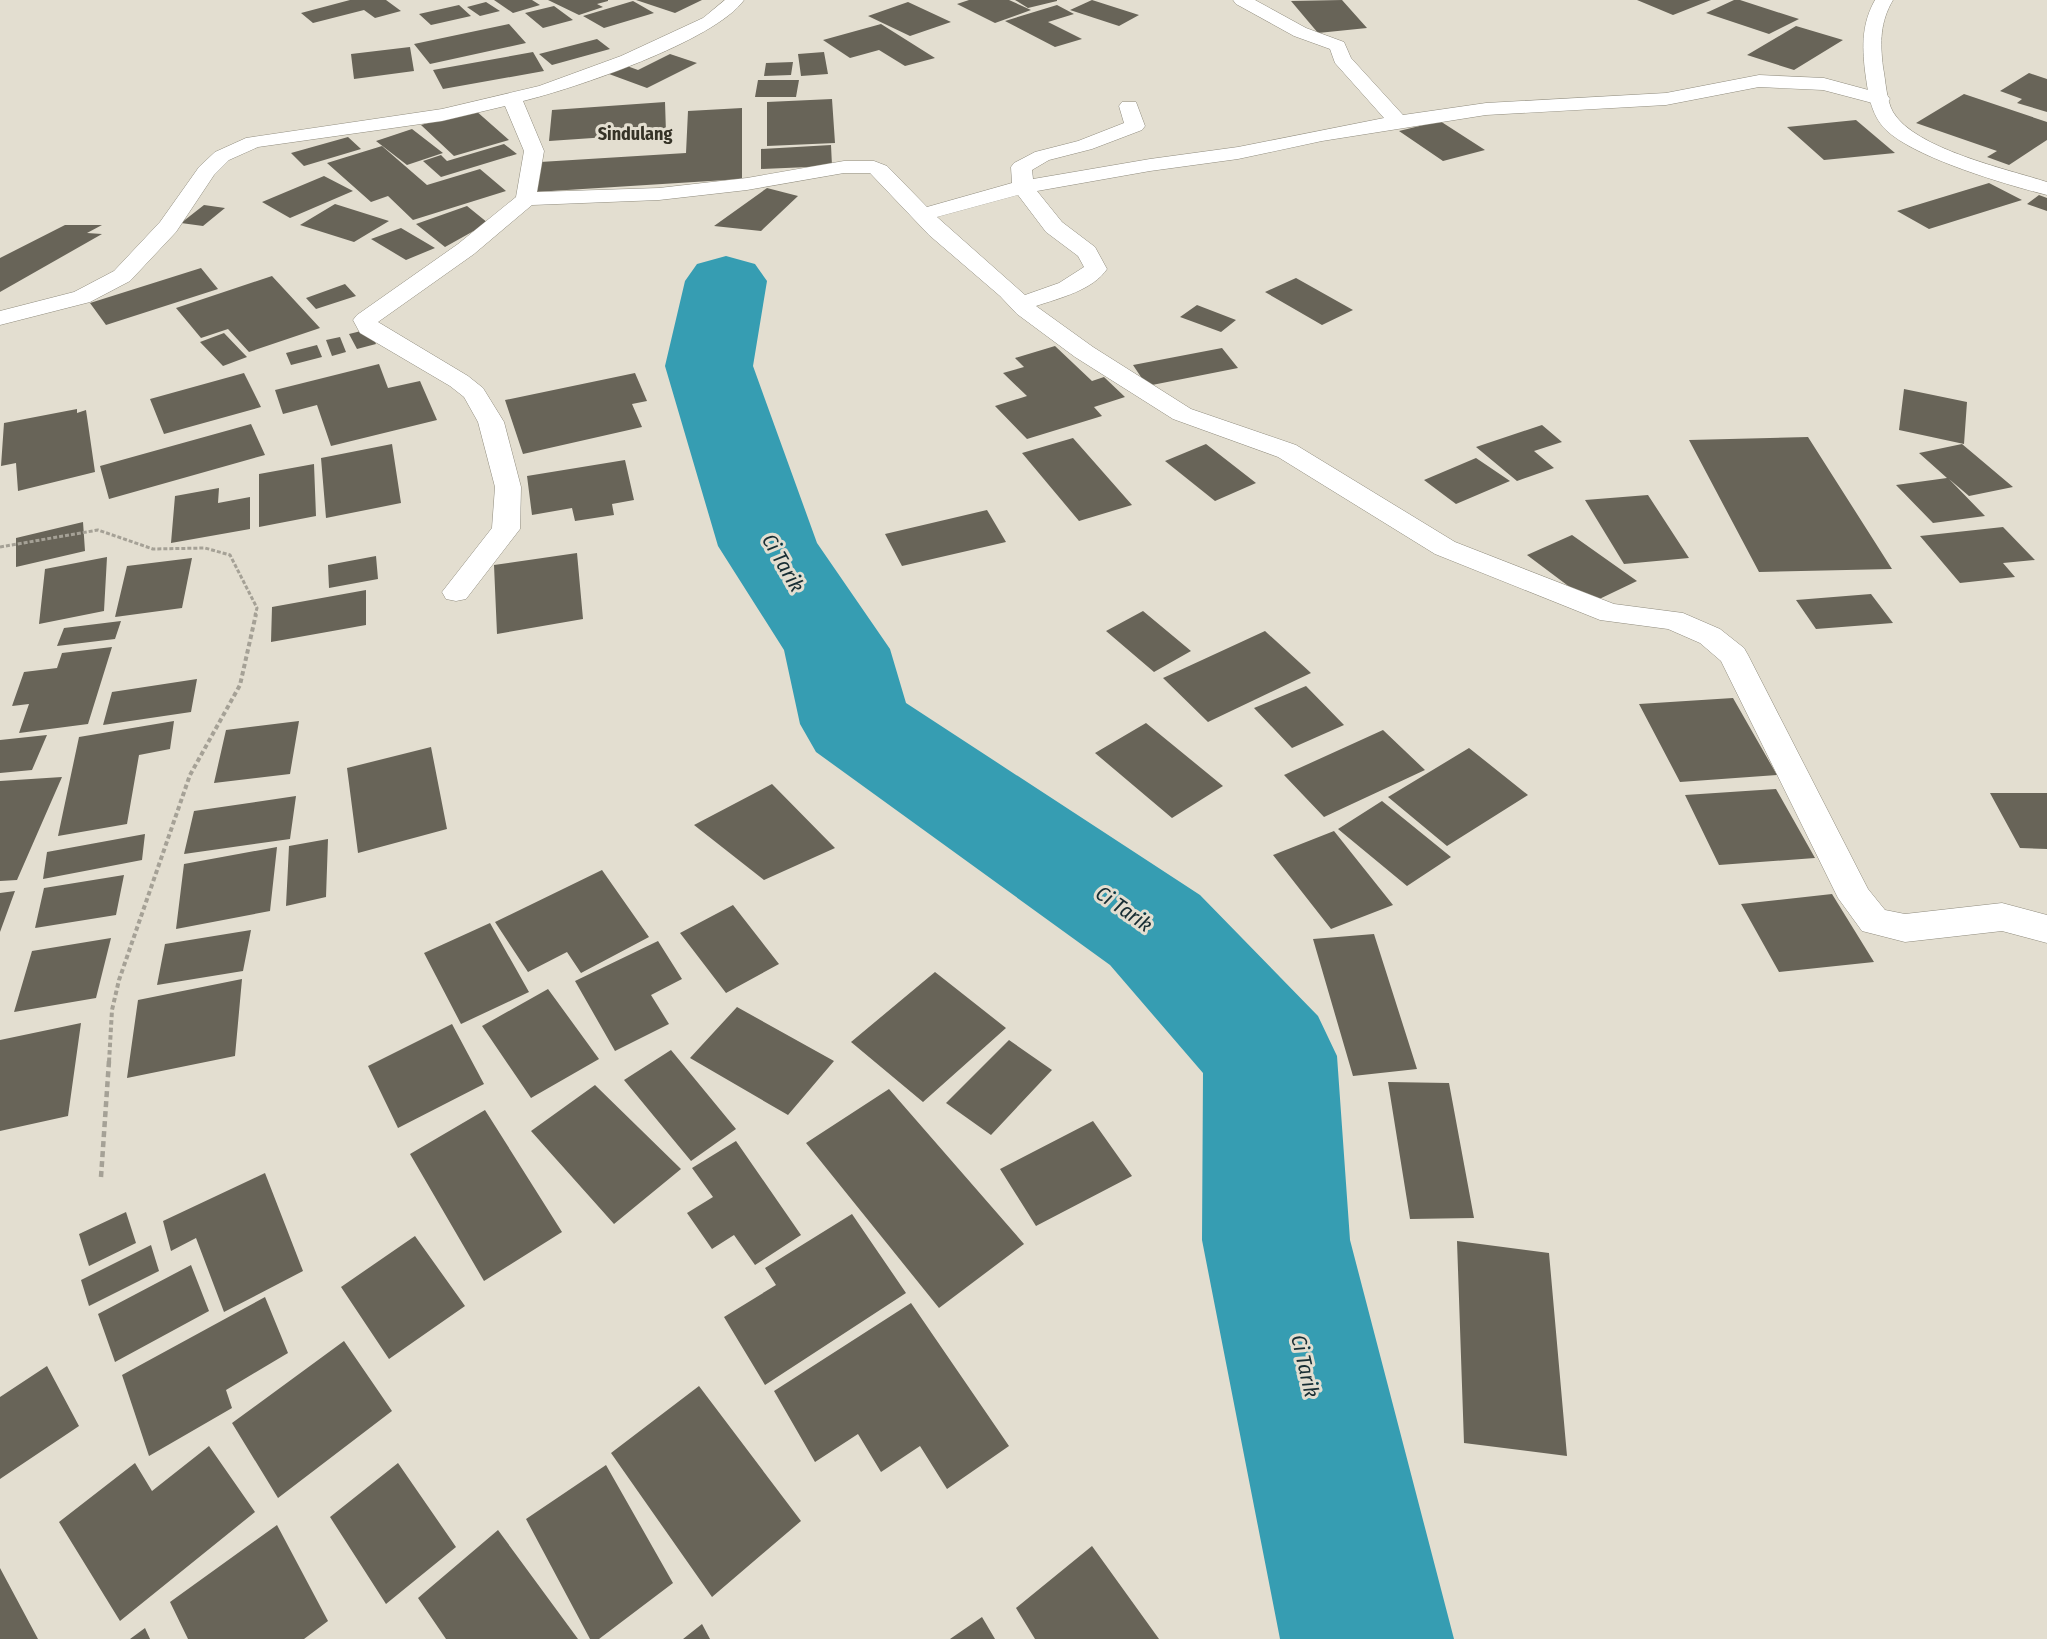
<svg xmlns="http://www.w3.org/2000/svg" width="2047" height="1639" viewBox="0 0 2047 1639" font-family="'Fira Sans Condensed',sans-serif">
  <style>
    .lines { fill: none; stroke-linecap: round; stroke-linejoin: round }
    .river { fill: #369db2; fill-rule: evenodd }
    .building { fill: #686458 }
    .street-casing { stroke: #908c7e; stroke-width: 1 }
    .secondary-casing { stroke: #908c7e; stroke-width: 1 }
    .path-far2 { stroke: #a5a196; stroke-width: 3; stroke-dasharray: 4 2; stroke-linecap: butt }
    .path-far1 { stroke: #a5a196; stroke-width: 4; stroke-dasharray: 4.5 3; stroke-linecap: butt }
    .path { stroke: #a5a196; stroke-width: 4.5; stroke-dasharray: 6 4; stroke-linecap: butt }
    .street { fill: #fff; fill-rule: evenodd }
    .secondary { fill: #fff; fill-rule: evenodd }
    .labels { text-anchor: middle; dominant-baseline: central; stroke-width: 6; stroke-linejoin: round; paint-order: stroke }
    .far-quarter-label { font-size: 18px; font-weight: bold; fill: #353226; stroke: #e3ded0 }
    .water-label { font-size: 21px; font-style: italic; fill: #182e34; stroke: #e3ded0 }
  </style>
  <rect width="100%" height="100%" fill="#e3ded0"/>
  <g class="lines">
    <path class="river" d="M726,256L755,264L767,281L753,366L817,543L890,649L906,703L1200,895L1318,1016L1337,1056L1350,1240L1454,1639H1280L1202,1240L1203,1073L1110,965L816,752L800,724L784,650L718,546L665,366L685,281L697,264Z"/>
  </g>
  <path class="building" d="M350,0H386L401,11L375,18L364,10L313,23L301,13Z
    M494,0H532L540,5L513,13Z
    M548,0H608V1L597,4L603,7L579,15Z
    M636,0H702L675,13Z
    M969,0H1009L1031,10L995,23L957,4Z
    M1015,0H1057V1L1028,8Z
    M1092,0L1139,15L1119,26L1070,10Z
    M1342,0L1367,28L1318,33L1291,1Z
    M1637,0H1711L1673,15Z
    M1734,0H1740L1799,19L1769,34L1706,13Z
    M633,1L654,13L604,28L583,16Z
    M486,2L500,11L480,16L467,7Z
    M908,2L951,22L910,36L868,16Z
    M459,5L471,16L431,25L419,14Z
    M1057,5L1074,14L1048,22L1082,39L1055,47L1005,21Z
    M554,6L573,20L543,28L525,13Z
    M509,24L526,43L430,64L414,44Z
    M881,24L935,58L905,66L879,50L850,58L823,40Z
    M1796,26L1843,40L1794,70L1747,55Z
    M597,39L610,49L552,65L539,54Z
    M410,47L414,71L354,79L351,54Z
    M533,52L544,71L443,89L433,70Z
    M824,52L828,74L801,76L798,54Z
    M670,54L697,63L647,88L609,74L627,66L638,70Z
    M793,62L791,75L764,76L766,63Z
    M2029,73L2047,79V112L2017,103L2022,99L2000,91Z
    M758,80H799L796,97H755Z
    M1964,94L2047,122V140L2009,165L1987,157L1997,151L1916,123Z
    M832,99L835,143L767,146V102Z
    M665,102L666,133L549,141L552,110Z
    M742,108V179L535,192L540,162L686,153L688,111Z
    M475,110L509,140L454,156L421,125Z
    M1856,120L1895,153L1824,160L1787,127Z
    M1440,121L1485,150L1443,161L1399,131Z
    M412,129L443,153L407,165L376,141Z
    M348,137L361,149L304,166L291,153Z
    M504,144L517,154L441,177L423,161L441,155L447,161Z
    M831,145L832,166L761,169V149Z
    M382,146L427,185L480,169L506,191L413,220L388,196L371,202L327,163Z
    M324,176L353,191L290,218L262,202Z
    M1989,183L2022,200L1929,229L1897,211Z
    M767,188L798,196L761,231L714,226Z
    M2039,195L2047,198V211L2027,204Z
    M335,204L389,221L354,242L300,225Z
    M204,205L225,208L203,226L181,223Z
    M467,206L488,223L445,247L416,224Z
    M65,225H102L87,233L102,234L0,292V258Z
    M401,228L435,248L406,260L371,239Z
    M201,268L218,289L106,325L90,303Z
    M272,276L320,328L249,352L228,329L201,338L176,308Z
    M1296,278L1353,310L1322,325L1265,292Z
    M345,284L356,296L316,309L306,298Z
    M1197,305L1236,320L1221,332L1180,317Z
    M369,329L376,344L357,349L349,334Z
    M224,333L247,357L223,366L200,342Z
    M340,337L346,352L332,356L326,340Z
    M317,345L322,357L291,365L286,353Z
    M1055,346L1092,381L1104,377L1125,397L1094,407L1102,416L1027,439L995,406L1027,396L1003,373L1024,367L1015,358Z
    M1222,348L1238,368L1147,386L1133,365Z
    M379,364L388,388L420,381L437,420L331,446L317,405L283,414L275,390Z
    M244,373L261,407L164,434L150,399Z
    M635,373L647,401L632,404L642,427L523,454L505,400Z
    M1904,389L1967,402L1964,444L1899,430Z
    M77,409V413L86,410L95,472L18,491L16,463L1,466L4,423Z
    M251,424L265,455L109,499L100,466Z
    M1542,425L1562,442L1534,451L1554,468L1517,481L1476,447Z
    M1808,437L1892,569L1759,572L1689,440Z
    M1073,438L1132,505L1079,521L1022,453Z
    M392,444L401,503L326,518L321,458Z
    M1206,444L1256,483L1215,501L1165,461Z
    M1962,444L2013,487L1969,496L1949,479L1985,516L1933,523L1896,485L1947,478L1919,453Z
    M1476,458L1510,481L1456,504L1424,480Z
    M625,460L634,500L612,504L614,515L575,521L572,508L532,515L527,476Z
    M314,464L316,516L259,527V474Z
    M219,488L218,503L250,497V529L171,543L175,496Z
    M1648,495L1689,558L1624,564L1585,500Z
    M987,510L1006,542L902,566L885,534Z
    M83,522L85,551L16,567V538Z
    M2003,527L2035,560L2003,563L2015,577L1960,583L1920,536Z
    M1572,535L1637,581L1591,603L1527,555Z
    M577,553L583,619L497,634L494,565Z
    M376,556L378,579L329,588L328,565Z
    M107,557L104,611L39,624L45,569Z
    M192,558L182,608L115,617L127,566Z
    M366,590V625L271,642L272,607Z
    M1871,594L1893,623L1816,629L1796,600Z
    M1143,611L1191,651L1154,672L1106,631Z
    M121,621L115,639L57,646L64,628Z
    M1265,631L1311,673L1208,722L1163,678Z
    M112,647L88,724L19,733L29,704L12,706L24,672L57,668L62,653Z
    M197,679L191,712L103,725L112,692Z
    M1306,686L1344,725L1292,748L1254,708Z
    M1733,698L1777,775L1680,782L1639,704Z
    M174,721L170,749L139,755L127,824L58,836L79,737Z
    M299,721L290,774L214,783L226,730Z
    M1146,723L1223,786L1172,818L1095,753Z
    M1383,730L1425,770L1324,817L1284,775Z
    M47,735L32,770L0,773V740Z
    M431,747L447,829L358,853L347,768Z
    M1469,748L1528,795L1447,846L1388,797Z
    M62,777L17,880L0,881V781Z
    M772,784L835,848L764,880L694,825Z
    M1776,789L1815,858L1719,865L1685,795Z
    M1990,793H2047V849L2020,848Z
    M296,796L290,839L184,854L194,811Z
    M1382,801L1451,857L1407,886L1338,829Z
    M1334,831L1393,905L1331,929L1273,855Z
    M145,834L142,860L43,879L47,852Z
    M328,839L326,897L286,906L289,846Z
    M277,847L270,911L176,929L184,864Z
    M602,870L649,937L581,973L567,952L528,972L495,922Z
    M124,875L116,915L35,928L44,888Z
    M15,891L0,932V893Z
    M1832,894L1874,962L1779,972L1741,904Z
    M733,905L779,964L726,993L680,933Z
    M490,923L529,992L461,1024L424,953Z
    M251,930L243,971L157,985L165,944Z
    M1374,934L1417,1069L1353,1076L1313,939Z
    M111,938L96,998L14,1012L32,951Z
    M658,941L682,979L651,995L669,1024L615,1051L575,981Z
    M935,972L1006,1028L923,1102L851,1042Z
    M242,979L235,1056L127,1078L138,1000Z
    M548,989L599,1059L531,1098L482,1026Z
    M737,1007L834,1061L788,1115L690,1058Z
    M81,1023L68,1116L0,1131V1040Z
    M452,1024L484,1084L398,1128L368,1066Z
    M1009,1040L1052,1070L991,1135L946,1103Z
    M671,1050L736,1129L691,1161L624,1080Z
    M1388,1082L1449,1083L1474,1218L1410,1219Z
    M595,1085L681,1169L614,1224L531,1131Z
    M889,1089L1024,1244L939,1308L806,1143Z
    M485,1110L562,1232L484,1281L410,1154Z
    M1093,1121L1132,1176L1036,1226L1000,1169Z
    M736,1141L801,1235L755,1265L734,1235L712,1249L687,1213L713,1197L692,1168Z
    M265,1173L303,1271L224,1312L196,1238L171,1251L163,1221Z
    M126,1212L136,1243L89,1266L79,1234Z
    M852,1214L906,1293L765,1385L724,1317L776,1285L765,1268Z
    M415,1236L465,1306L389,1359L341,1287Z
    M1457,1241L1549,1253L1567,1456L1464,1443Z
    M151,1245L159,1271L89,1306L81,1280Z
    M191,1265L209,1311L115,1362L98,1314Z
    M265,1297L288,1353L226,1390L232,1408L149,1456L122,1375Z
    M911,1303L1009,1446L947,1489L920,1446L881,1472L858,1434L815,1462L774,1391Z
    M344,1341L392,1411L278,1498L232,1423Z
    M47,1366L79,1426L0,1479V1397Z
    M699,1386L801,1521L712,1597L611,1453Z
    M209,1446L255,1512L120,1621L59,1522L135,1463L152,1491Z
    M398,1463L456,1547L386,1604L330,1517Z
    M606,1465L673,1583L599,1639H590L526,1519Z
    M277,1525L328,1621L304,1639H188L170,1602Z
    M498,1530L578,1639H446L418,1598Z
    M1092,1546L1159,1639H1035L1016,1608Z
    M0,1568L38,1639H0Z
    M982,1617L995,1639H950Z
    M702,1624L710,1639H683Z
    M145,1628L150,1639H130Z"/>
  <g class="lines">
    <g class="street-casing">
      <path id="street" d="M725,0H744C715,41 573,89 523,101L544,151L537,192L659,188L747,178L844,161H874L887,166L927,207L1012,183L1011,167L1014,163L1035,152L1078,141L1124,123L1119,106L1122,102H1136L1145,126L1142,130L1092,149L1049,160L1032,170L1033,179L1150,159L1238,147L1384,118L1335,63L1330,49L1294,36L1236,4L1233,0H1255L1306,28L1344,42L1351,58L1403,115L1486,103L1666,93L1759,75L1824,78L1887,95L1890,99L1887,103L1880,105L1823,90L1759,87L1666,105L1486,115L1322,141L1238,159L1150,171L1037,191L1062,222L1095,247L1107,269C1093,290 1060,298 1036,306L1093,347L1191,409L1296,445L1455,542L1614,604L1683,613L1720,629L1744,648L1748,655L1868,889L1885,910L1905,914L2002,903L2047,915V943L2002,931L1905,942L1862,931L1838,898L1721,661L1700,643L1668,629L1600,620L1435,554L1278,457L1173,419L1075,357L1017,314L1000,296L929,235L870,173H844L747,190L659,200L532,205L474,254L378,322L468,376L483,388L504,422L521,487L520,529L466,599L456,601L446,599L442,592L492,528L495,487L478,422L464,397L450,386L360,333L353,320L357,315L458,244L516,197L524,151L505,106L442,121L258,147L229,160L214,175L176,232L130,281L90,302L0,325V311L74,292L114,271L160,222L199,167L215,152L246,138L442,109L539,86L621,56L703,18ZM1018,195L1046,232L1078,256L1084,267L1059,283L1025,295L937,217Z"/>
    </g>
    <g class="secondary-casing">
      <path id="secondary" d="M1875,0H1893C1880,22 1880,42 1883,67C1886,82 1886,99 1893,112C1915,149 2007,169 2047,182V195C2007,185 1915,158 1886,130C1870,114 1868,92 1865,71C1862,45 1862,23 1875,0Z"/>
    </g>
    <path class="path-far2" d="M0,547L98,530L153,549L205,548L230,555L257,608L255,615"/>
    <path class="path-far1" d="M109,1062L112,1010L119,980L190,775L240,685L256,614"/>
    <path class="path" d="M101,1177L109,1061"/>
    <use href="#street" class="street"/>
    <use href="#secondary" class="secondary"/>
  </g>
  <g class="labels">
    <g class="far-quarter-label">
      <text x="635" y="134">Sindulang</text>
    </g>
    <g class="water-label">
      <text transform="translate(783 563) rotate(60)">Ci Tarik</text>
      <text transform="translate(1124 909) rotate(35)">Ci Tarik</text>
      <text transform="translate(1305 1366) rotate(77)">Ci Tarik</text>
    </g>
  </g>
</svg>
